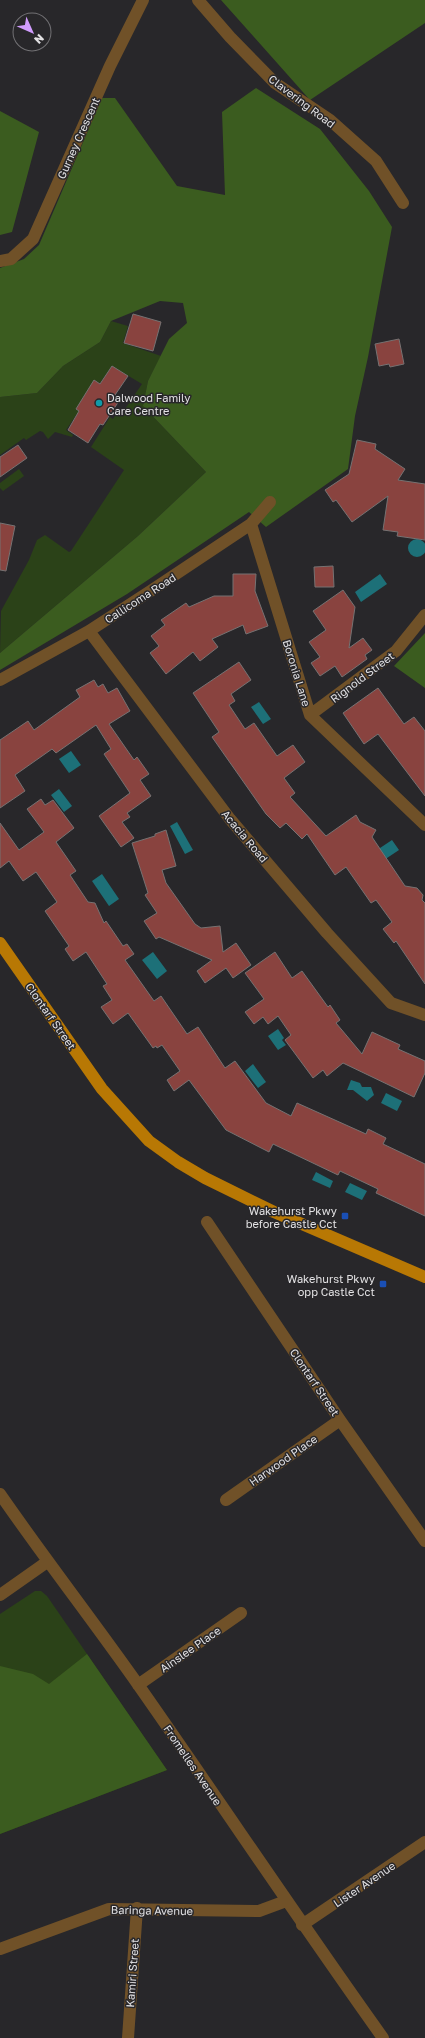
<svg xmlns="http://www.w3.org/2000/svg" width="425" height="2038" viewBox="0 0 425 2038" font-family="'Golos Text',sans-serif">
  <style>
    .green { fill: #2b4218 }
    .forest { fill: #3b5c1f }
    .water { fill: #1d7078 }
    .building { fill: #89433f; stroke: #767272 }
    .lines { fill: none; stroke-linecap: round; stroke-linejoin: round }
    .street { stroke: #705128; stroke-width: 12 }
    .primary { stroke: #b87804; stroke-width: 12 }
    .culture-dot { fill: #0f9aa8; stroke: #28272a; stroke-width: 1.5 }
    .transit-dot { fill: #1a4fb4; stroke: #28272a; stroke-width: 1.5 }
    .labels { text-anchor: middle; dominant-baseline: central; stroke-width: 3; stroke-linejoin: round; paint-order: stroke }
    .street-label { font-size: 11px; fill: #e2e1e3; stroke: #28272a }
    .poi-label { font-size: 11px; fill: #e2e1e3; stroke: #28272a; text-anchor: end }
  </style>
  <rect width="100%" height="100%" fill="#28272a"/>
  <path class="green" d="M111,321L128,326L123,343L161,356L148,381L143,406L206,472L138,536L0,653L1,611L29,560L37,540L45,535L69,552L71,551L124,470L91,447L110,417L113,419L117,413L121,415L142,384L112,366L100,383L94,380L76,409L79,411L66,430L73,435L72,437L55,432L48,439L43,432L40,431L26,440L24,438L0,455V397L37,393L63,366L100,342Z
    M19,469L24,476L3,491L0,488V483Z
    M35,1591H41L47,1596L167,1770L0,1834V1614Z"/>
  <path class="forest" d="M221,0H425V23L310,100Z
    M256,88L320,129L369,191L392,227L368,357L355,416L348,469L266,527L249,512L127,594L0,670V653L138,536L206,472L143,406L148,381L169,339L187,323L183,303L160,301L111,321L100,342L63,366L37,393L0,397V268L24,259L39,245L102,98H115L177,186L225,195L222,112Z
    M0,111L39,132L12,232L0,235Z
    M425,633V688L394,666Z
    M87,1654L167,1770L0,1834V1666L33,1674L49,1684Z"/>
  <path class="water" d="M408 548a9 9 0 1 1 18 0a9 9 0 1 1-18 0Z
    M380,574L387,584L361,602L355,592Z
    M259,702L271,719L263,724L251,707Z
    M71,751L81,765L69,773L59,759Z
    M59,789L72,806L64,812L51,795Z
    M177,822L193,850L185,854L170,826Z
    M392,840L399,850L378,864L371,854Z
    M102,874L119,899L109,906L92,881Z
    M153,952L167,971L157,979L142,960Z
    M278,1029L284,1038L282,1040L286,1045L278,1050L268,1036Z
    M253,1064L266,1082L258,1088L245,1071Z
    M351,1080L360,1083L362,1087H371L374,1095L367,1101L353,1090H347Z
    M386,1093L402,1101L397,1111L381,1103Z
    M316,1172L333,1181L330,1188L312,1180Z
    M350,1183L367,1191L362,1200L345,1192Z"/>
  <path class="building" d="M133,314L161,322L153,351L124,343Z
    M399,339L404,364L390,367L389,364L379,366L375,344Z
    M112,366L128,376L115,395L121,398L103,425L100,424L88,443L68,430L79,411L76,409L94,380L100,384Z
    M357,440L376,444L375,449L405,469L398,480L425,484V540L397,536L398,532L383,530L388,496L352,522L336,500L333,502L325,490L349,474Z
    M18,445L27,458L0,477V457Z
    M0,523L15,526L6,571L0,570Z
    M333,566L334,587H315L314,567Z
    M233,574H256L255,591L268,626L246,634L243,625L212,639L218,647L200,661L193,652L166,674L150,653L159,646L151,636L165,625L161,620L186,603L189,607L214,596H233Z
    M343,590L355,607L349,648L363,638L372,650L365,655L367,659L342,677L335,666L320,676L311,663L320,657L309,642L326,630L313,611Z
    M239,662L251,680L231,694L235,701L229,705L245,729L254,723L277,756L293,745L305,762L284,778L295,793L290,797L326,836L356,815L360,822L376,830L372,837L405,886L417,888L423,895L422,900L425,903V984L396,941L394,943L383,929L392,922L376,900L371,903L346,867L335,875L307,834L302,839L286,823L280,828L266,814L212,737L219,732L193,693Z
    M94,680L98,687L103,684L108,693L117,688L130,711L109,724L134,760L137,757L149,774L140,780L151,796L127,813L130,817L122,822L134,838L121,847L99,816L130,793L104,754L111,749L96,725L56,753L52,749L15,775L25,791L0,808V740L28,721L34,730L80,697L76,690Z
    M378,688L404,724L414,717L425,731V796L378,734L364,744L343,713Z
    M41,799L45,805L53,800L74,828L56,842L76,871L70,875L88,902L95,903L104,923L106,921L123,946L127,944L134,954L125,960L154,1001L161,996L187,1034L198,1027L225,1068L235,1061L266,1103L291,1116L297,1103L366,1134L368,1129L386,1138L383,1144L425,1164V1216L376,1193L378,1189L340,1171L338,1175L273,1144L269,1152L226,1130L189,1080L174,1091L167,1080L180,1071L162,1045L157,1048L156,1046L153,1048L128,1013L113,1024L101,1007L112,1000L103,986L107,984L86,952L73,961L65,949L69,946L45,911L57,902L36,872L23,881L9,861L0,868V823L19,850L44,832L27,809Z
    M166,830L176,866L162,870L166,883L195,924L201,928L220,926L223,952L236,943L251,965L233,978L226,968L205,983L197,971L212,960L159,937L156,939L144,921L157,913L145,895L148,893L132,843L155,836V834Z
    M275,952L292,978L302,971L328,1007L330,1005L340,1020L336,1023L362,1054L372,1032L400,1045L398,1049L425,1061V1073L414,1097L343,1063L327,1076L323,1070L313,1078L285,1040L291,1035L278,1016L268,1024L263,1017L254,1024L245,1012L264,999L245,973Z"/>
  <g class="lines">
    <path class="street" d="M198,0L230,37L275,83L330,120L376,161L403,203
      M0,261L11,259L33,239L110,66L143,0
      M251,524L310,715L425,825
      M89,631L230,819L327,933L391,1003L425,1015
      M0,680L89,631L152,590L251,524L270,502
      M310,715L396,651L425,615
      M207,1222L340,1420L425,1541
      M0,1494C45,1559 94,1622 139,1686C221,1803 300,1922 383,2038
      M226,1500L340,1420
      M0,1595L47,1562
      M138,1685L241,1613
      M302,1925L425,1842
      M0,1949L109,1909L259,1911L286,1901
      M128,2038L137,1908"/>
    <path class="primary" d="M0,943L102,1089L149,1141L178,1162L205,1178L274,1212L425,1277"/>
  </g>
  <circle class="culture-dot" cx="99" cy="403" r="4"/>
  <g class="transit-dot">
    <rect x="341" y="1212" width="8" height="8" rx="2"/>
    <rect x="379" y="1280" width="8" height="8" rx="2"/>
  </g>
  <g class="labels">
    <g class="street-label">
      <text transform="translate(302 101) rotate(37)">Clavering Road</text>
      <text transform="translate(78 138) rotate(-66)">Gurney Crescent</text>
      <text transform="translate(140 598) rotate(-33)">Callicoma Road</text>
      <text transform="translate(297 673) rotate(73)">Boronia Lane</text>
      <text transform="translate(362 677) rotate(-37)">Rignold Street</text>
      <text transform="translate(245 836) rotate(50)">Acacia Road</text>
      <text transform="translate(51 1016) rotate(55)">Clontarf Street</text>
      <text transform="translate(315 1382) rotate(56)">Clontarf Street</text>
      <text transform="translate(283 1460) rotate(-35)">Harwood Place</text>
      <text transform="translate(190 1649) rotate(-35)">Ainslee Place</text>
      <text transform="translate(193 1765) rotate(56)">Fromelles Avenue</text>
      <text transform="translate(364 1884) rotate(-34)">Lister Avenue</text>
      <text transform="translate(152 1910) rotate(1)">Baringa Avenue</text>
      <text transform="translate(132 1973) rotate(-86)">Kamiri Street</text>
    </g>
    <g class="poi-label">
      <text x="107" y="397" text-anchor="start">Dalwood Family<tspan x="107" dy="13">Care Centre</tspan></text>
      <text x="337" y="1210">Wakehurst Pkwy<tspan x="337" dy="13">before Castle Cct</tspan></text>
      <text x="375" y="1278">Wakehurst Pkwy<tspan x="375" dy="13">opp Castle Cct</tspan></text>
    </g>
  </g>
  <g transform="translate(32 32) rotate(135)"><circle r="19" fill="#28272a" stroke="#727174"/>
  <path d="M0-3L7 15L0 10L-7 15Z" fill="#d19dfe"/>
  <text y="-6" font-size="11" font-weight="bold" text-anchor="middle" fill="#e2e1e3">N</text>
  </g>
</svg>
